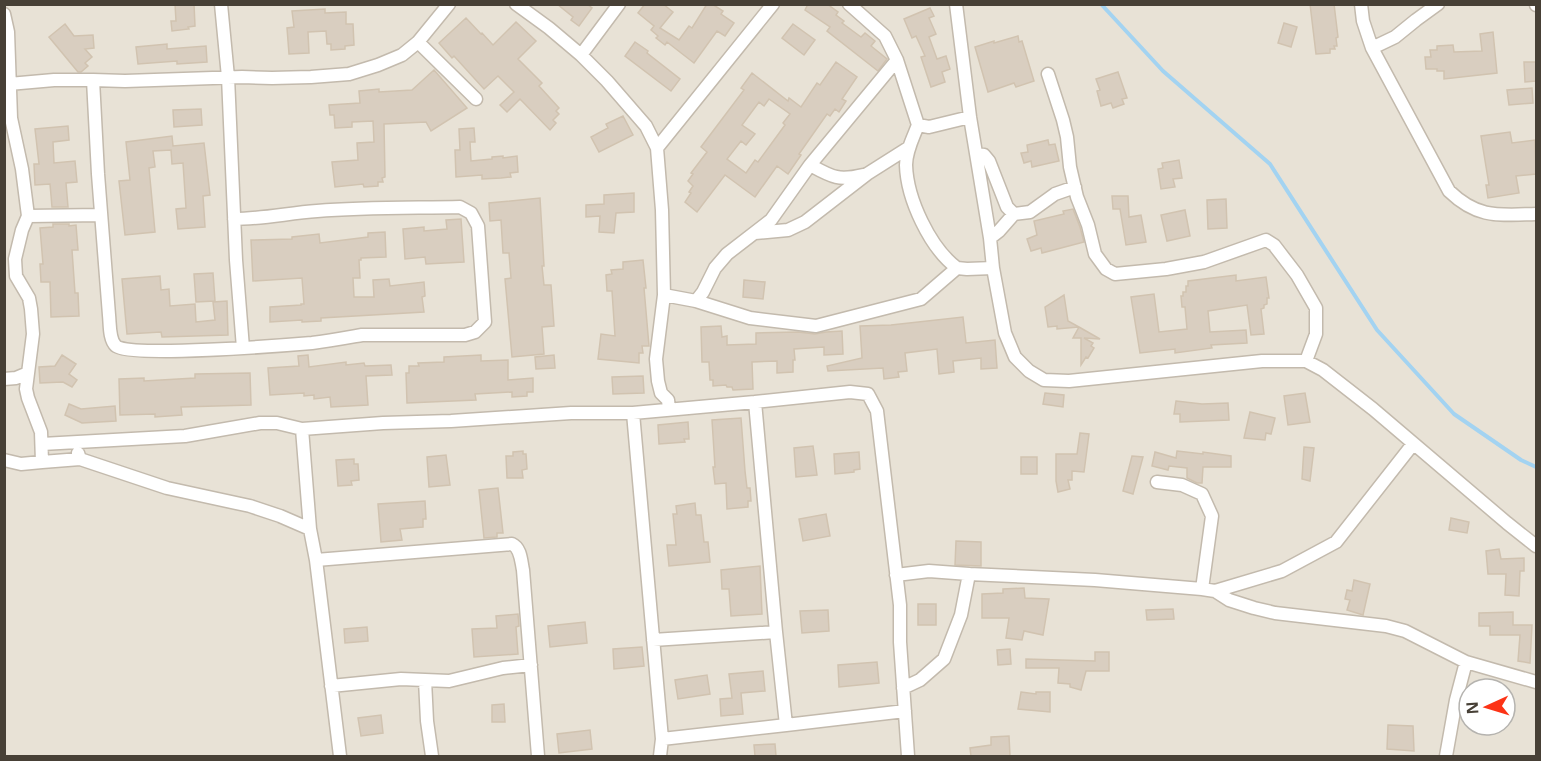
<svg xmlns="http://www.w3.org/2000/svg" width="1541" height="761" viewBox="0 0 1541 761" font-family="'Open Sans',sans-serif">
  <style>
    .residential { fill: #e8e2d6; fill-rule: evenodd }
    .lines { fill: none; stroke-linecap: round; stroke-linejoin: round }
    .stream { stroke: #a3d3f1; stroke-width: 4 }
    .building { fill: #d9cec0; stroke: #d1c3b0; stroke-width: 1.5; fill-rule: evenodd }
    .minor-casing { stroke: #c3baad; stroke-width: 15 }
    .minor { stroke: #fff; stroke-width: 12 }
  </style>
  <rect width="100%" height="100%" fill="#f4f0e8"/>
  <path class="residential" d="M4,5H1536V756H5ZM1469,689H1505V725H1469Z"/>
  <g class="lines">
    <path class="stream" d="M1101,4L1163,71L1270,164L1377,330L1454,414L1521,460L1536,467"/>
  </g>
  <path class="building" d="M175,4H194L195,26L188,27L189,29L172,31L171,21H176Z
    M557,4H587L592,8L579,26L571,20L573,17Z
    M645,4H663L673,12L660,28L679,40L689,26L692,28L707,4H712L723,11L721,14L734,23L725,36L717,31L694,63L667,42L665,45L656,38L658,36L651,30L654,26L638,13Z
    M808,4H827L838,12L836,15L844,21L842,23L861,37L865,33L875,41L871,46L887,59L878,71L827,31L830,27L805,10Z
    M1310,4H1334L1338,37L1336,38L1337,46H1334L1335,49H1330V53L1316,54Z
    M930,8L934,16L929,18L936,34L929,37L937,59L946,56L950,69L942,72L945,82L931,87L921,57L925,56L916,36L912,38L904,19Z
    M325,9V13L346,12V24H353L354,45L345,46V49L331,50V44H327L326,31L308,32L309,53L289,54L287,28L294,27L292,11Z
    M466,18L481,34L482,33L493,45L516,22L536,41L518,59L542,83L539,86L559,108L556,111L559,114L553,120L556,123L550,130L520,99L507,112L500,105L514,92L498,76L484,89L454,56L452,58L439,43Z
    M1284,23L1297,27L1291,47L1278,43Z
    M65,24L74,36L93,35L94,48L85,49L92,57L85,63L88,66L81,72H78L49,37Z
    M793,24L815,40L804,55L782,38Z
    M1493,32L1497,73L1444,79V71H1437V69H1426L1425,57H1431L1430,50H1437V46L1453,45L1454,52L1482,51L1480,34Z
    M1018,36L1019,42L1022,41L1034,81L1016,87L1014,83L988,92L975,47L994,41V43Z
    M635,42L648,51L647,53L680,79L671,91L625,56Z
    M167,44V49L206,46L207,62L177,64V61L138,64L136,47Z
    M836,62L857,77L842,99L846,101L839,112L835,109L830,116L827,114L799,154L801,155L788,174L777,166L755,197L725,175L697,212L685,202L691,193L689,192L693,186L688,181L693,174L691,173L707,152L701,147L744,90L741,88L752,73L788,101L789,98L801,107L817,83L820,85ZM769,99L790,114L783,123L785,125L758,162L755,160L746,173L727,159L741,141L746,145L755,134L742,125L759,102L764,106Z
    M1524,62H1536V81L1525,82Z
    M434,70L467,108L431,131L426,122L384,124L385,177L382,178L383,182H378V186L364,187L363,184L335,187L332,162L358,160L357,143L374,142L373,121L352,122V127L335,128L334,115H330L329,105L360,103L359,91L379,89V92L412,90Z
    M1118,72L1127,98L1122,99L1124,104L1113,108L1111,103L1101,106L1097,91L1100,90L1096,79Z
    M1532,88L1533,103L1509,105L1507,90Z
    M201,109L202,125L174,127L173,110Z
    M623,116L633,135L599,152L591,137L608,128L606,124Z
    M68,126L69,140L53,142L54,163L75,161L77,182L66,183L68,207H52L50,184L35,185L34,164H39L35,129Z
    M474,128L475,142H470L471,161L492,159V157L503,156V158L517,156L518,172L510,173L511,177L501,178L482,179V175L456,177L455,150H460L459,129Z
    M1510,132L1512,143L1535,140L1536,174L1516,176L1519,193L1488,198L1486,185H1489L1481,136Z
    M172,136L173,146L204,143L210,195L203,196L205,227L178,229L176,209L186,208L183,163L172,164L171,150L153,151L155,167L149,168L155,232L125,235L119,181L130,180L126,142Z
    M1048,140L1049,145L1055,144L1059,161L1032,167L1031,161L1024,163L1021,153L1028,152L1027,145Z
    M1179,160L1182,178L1173,179L1175,187L1161,189L1158,169L1163,168L1162,163Z
    M634,193V212L616,213L614,233L599,232L600,216L586,217V205L604,204V195Z
    M1112,196H1128L1129,217L1141,215L1146,242L1126,245L1120,209H1113Z
    M540,198L544,266H542L544,285H551L554,326L542,327L544,354L512,357L505,279L511,278L509,253H503L501,220L490,221L489,203Z
    M1226,199L1227,228L1208,229L1207,200Z
    M1073,209L1080,227L1084,242L1042,253L1041,248L1031,251L1027,239L1037,235L1034,221L1064,214L1063,211Z
    M1185,210L1190,236L1167,241L1161,215Z
    M461,219L464,262L426,264L425,257L405,259L403,229L424,227V231L447,229L446,220Z
    M53,224H69V226L76,225L78,250H72L75,293H78L79,316L51,317L50,282H41L40,264H43L40,228L53,227Z
    M385,232L386,257L361,258V260H359L360,278H353L354,297H374L373,280L389,279L390,286L424,282L425,296L422,297L424,312L321,318V321L302,322V320L270,322V307L301,305V304H304L302,278L253,281L251,240L292,239V237L319,234L320,243L368,237V233Z
    M643,260L646,288H644L649,346H642L643,353H639V363L598,359L601,334L615,336L612,291H607L606,275L612,274L611,270L623,269V262Z
    M213,273L215,301L196,302L194,274Z
    M1236,275V281L1266,277L1269,298H1267V304L1264,305V308L1261,309L1264,334L1251,335L1247,305L1208,311L1210,332L1246,330L1247,343L1211,345L1212,348L1175,353V349L1140,353L1131,297L1154,294L1159,332L1187,329L1185,307H1182L1181,296H1183V292H1186V286H1188V281Z
    M160,276L161,290L169,289L170,306L195,304L196,322L215,320L213,302L227,301L228,335L162,337L161,332L127,334L122,279Z
    M744,280L765,282L763,299L743,297Z
    M1064,295L1068,321L1079,327L1057,329V326L1048,327L1045,307Z
    M963,317L966,343L995,340L997,368L981,369V358L953,361L954,372L939,374L937,349L905,353L907,371L898,372L899,377L884,379L883,368L828,371L827,366L862,358L860,326L891,325Z
    M721,326L722,337L727,336V345L756,344V333L798,332L815,334L826,332L842,331L843,354L824,355V347L794,349L795,360H793V372L777,373V361L752,362L753,389L733,390L732,387H727L726,385L713,386V380H710L709,362H702L701,327Z
    M1079,327L1100,339L1084,338L1093,343L1091,346L1094,348L1088,358L1086,357L1081,365V338H1073Z
    M62,355L76,364L69,374L77,380L72,387L63,382L40,383L39,367L55,366Z
    M308,355L309,367L346,362V365L364,363L365,366L391,365L392,375L366,376L368,405L331,407L330,397L314,399V395L304,396V393L270,395L268,368L299,366L298,356Z
    M481,355V361L508,360V380L533,378V392H527V396L512,397V392L475,394L476,400L407,403L406,373H409V366H419L418,363L444,362V357Z
    M554,355L555,368L536,369L535,357Z
    M250,373L251,405L181,407L182,415L155,417V414L120,415L119,379L144,378V381L195,378V374Z
    M643,376L644,393L613,394L612,377Z
    M1045,393L1064,395L1063,407L1043,404Z
    M1305,393L1310,422L1288,425L1284,396Z
    M1176,401L1202,404L1228,403L1229,420L1180,422V414H1174Z
    M69,404L81,409L115,406L116,421L82,423L65,415Z
    M1250,412L1275,418L1271,434L1266,433L1265,440L1244,438Z
    M741,418L745,471L747,488H750L751,501H748V507L727,509L726,483L715,484L713,467H715L712,420Z
    M688,422L689,439H684L685,442L659,444L658,425Z
    M1080,433L1089,434L1084,472L1072,471V480H1068L1070,489L1058,492L1056,481V454H1077Z
    M813,446L817,475L796,477L794,448Z
    M1304,447L1314,448L1310,481L1302,479Z
    M523,451V454H526L527,469L522,470L523,478H507L506,456H513V452Z
    M1177,451L1203,454V452L1231,456V467H1203L1202,483H1197L1187,478V468L1169,466L1168,470L1152,466L1155,452L1176,458Z
    M859,452L860,469L854,470V472L835,474L834,454Z
    M446,455L450,485L429,487L427,457Z
    M1132,456L1143,457L1133,494L1123,491Z
    M1021,457H1037V474H1021Z
    M354,459V464H358L359,480L351,481L352,485L338,486L336,460Z
    M498,488L503,533H497V537L484,538L479,490Z
    M425,501L426,519H423V527L400,529L402,540L381,542L378,504Z
    M695,503L696,515H701L704,542H708L710,562L669,566L667,545H676L673,514H677L676,506Z
    M826,514L830,536L803,541L799,519Z
    M1451,518L1469,522L1467,533L1449,530Z
    M956,541L981,542V566L955,565Z
    M1499,549L1501,559L1524,558V571H1520L1519,596L1505,595L1506,574H1488L1486,551Z
    M760,566L762,614L731,616L729,589H722L721,570Z
    M1354,580L1370,584L1363,615L1347,610L1350,600L1345,599L1347,590L1352,591Z
    M1024,588L1025,598L1049,599L1043,635L1024,631L1022,640L1006,638L1009,618H982V594L1003,593V589Z
    M918,604H936V625H918Z
    M1173,609L1174,619L1147,620L1146,610Z
    M828,610L829,631L802,633L800,611Z
    M1513,612V625H1532L1530,663L1518,661L1520,635H1490V626H1479V613Z
    M518,614L519,626L516,627L518,654L474,657L472,629L497,628L496,616Z
    M585,622L587,643L550,647L548,626Z
    M367,627L368,641L345,643L344,629Z
    M642,647L644,666L614,669L613,649Z
    M1010,649L1011,664L998,665L997,650Z
    M1095,652H1109V671H1086L1081,690L1070,687V684L1058,683L1059,668H1026V659L1095,661Z
    M877,662L879,683L839,687L838,665Z
    M763,671L765,691L741,693L743,714L721,716L720,699L732,698L729,674Z
    M707,675L710,694L678,699L675,680Z
    M1021,692L1036,694V692H1050V712L1018,709Z
    M504,704L505,722H492V705Z
    M381,715L383,733L361,736L358,718Z
    M1388,725L1413,726L1414,751L1387,749Z
    M590,730L592,749L559,753L557,734Z
    M1009,736L1010,756H971L970,748L991,745V737Z
    M775,744L776,756H755L754,745Z"/>
  <g class="lines">
    <g class="minor-casing">
      <path id="minor" d="M221,4L228,77L236,260L243,348
        M516,4L549,28L581,55L607,81L646,126L657,148L662,210L664,295L656,359L658,381L661,393L668,400L669,409
        M849,4L885,36L897,60L918,125L929,127L970,117
        M956,4L970,117L990,238L993,268L1005,333L1015,357L1029,371L1044,380L1069,381L1262,361H1306L1323,370L1373,409L1507,523L1536,546
        M1361,4L1363,21L1372,48L1449,191C1478,219 1499,215 1536,214
        M1536,4V5
        M4,14L8,32L11,118L22,169L28,216L22,230L15,259L16,276L29,298L31,309L33,334L26,389L28,398L41,432L42,462L80,459
        M418,42L476,99
        M1372,48L1395,37L1416,20L1438,4
        M581,55L619,4
        M1048,74L1063,120L1067,137L1070,167L1077,197L1088,225L1095,254L1106,269L1115,274L1166,269L1204,262L1266,240L1274,245L1297,275L1316,308V334L1306,361
        M93,80L125,81L242,77L272,78L311,77L349,74L378,65L402,55L418,42L449,4
        M9,84L54,80H93L98,174L109,315C110,324 109,340 116,346C126,358 288,345 312,343C329,341 345,338 362,335H465L475,332L485,322L478,226L471,213L460,207C412,208 364,207 317,211C289,213 262,219 234,219
        M657,148L773,4
        M977,154L984,155L989,161L1007,207L1014,214
        M810,165C832,177 838,181 863,175
        M28,216L101,215
        M755,233L788,230L805,222L867,174L908,148
        M990,238L999,231L1014,214L1030,212L1055,194L1075,187
        M957,268L967,269L993,268
        M664,295L696,301L750,318L816,326L921,299L957,268C930,248 907,199 906,165C906,151 913,138 918,125
        M696,301L703,292L715,268L727,254L771,220L810,165L897,60
        M4,379L16,378L28,373
        M633,413L662,739L660,756
        M302,429L310,529L316,560L340,756
        M42,444L185,436L260,423H277L302,429L383,423L451,421L571,413H633L755,402L850,392L868,394L877,411L900,605V642L908,756
        M78,453L80,459L167,488L250,506L280,516L310,529
        M4,460L21,464L42,462
        M1157,482L1182,485L1202,494L1212,516L1202,589
        M316,560L512,544C521,548 521,561 523,570L538,756
        M896,575L929,571L969,574L1095,580L1202,589L1215,591L1229,600L1254,608L1275,613L1386,626L1405,631L1466,662L1536,682
        M1215,591L1282,571L1336,542L1413,444
        M653,640L776,632L755,402
        M425,680L427,721L432,756
        M331,686L401,679L449,681L503,668L531,665
        M903,688L920,680L944,659L961,615L969,574
        M786,725L905,711
        M662,739L786,725L776,632
        M1446,756L1456,700L1466,662"/>
    </g>
    <use href="#minor" class="minor"/>
  </g>
  <rect width="1541" height="761" fill="none" stroke="#474036" stroke-width="12"/>
  <g transform="translate(1487 707) rotate(266)"><circle r="28" fill="#ffffff" stroke="#b5b3af" stroke-width="1.5"/>
  <path d="M0-4.5L10 22L0 15L-10 22Z" fill="#fc3316"/>
  <text y="-9" font-size="16" font-weight="bold" text-anchor="middle" fill="#474036">N</text>
  </g>
</svg>
